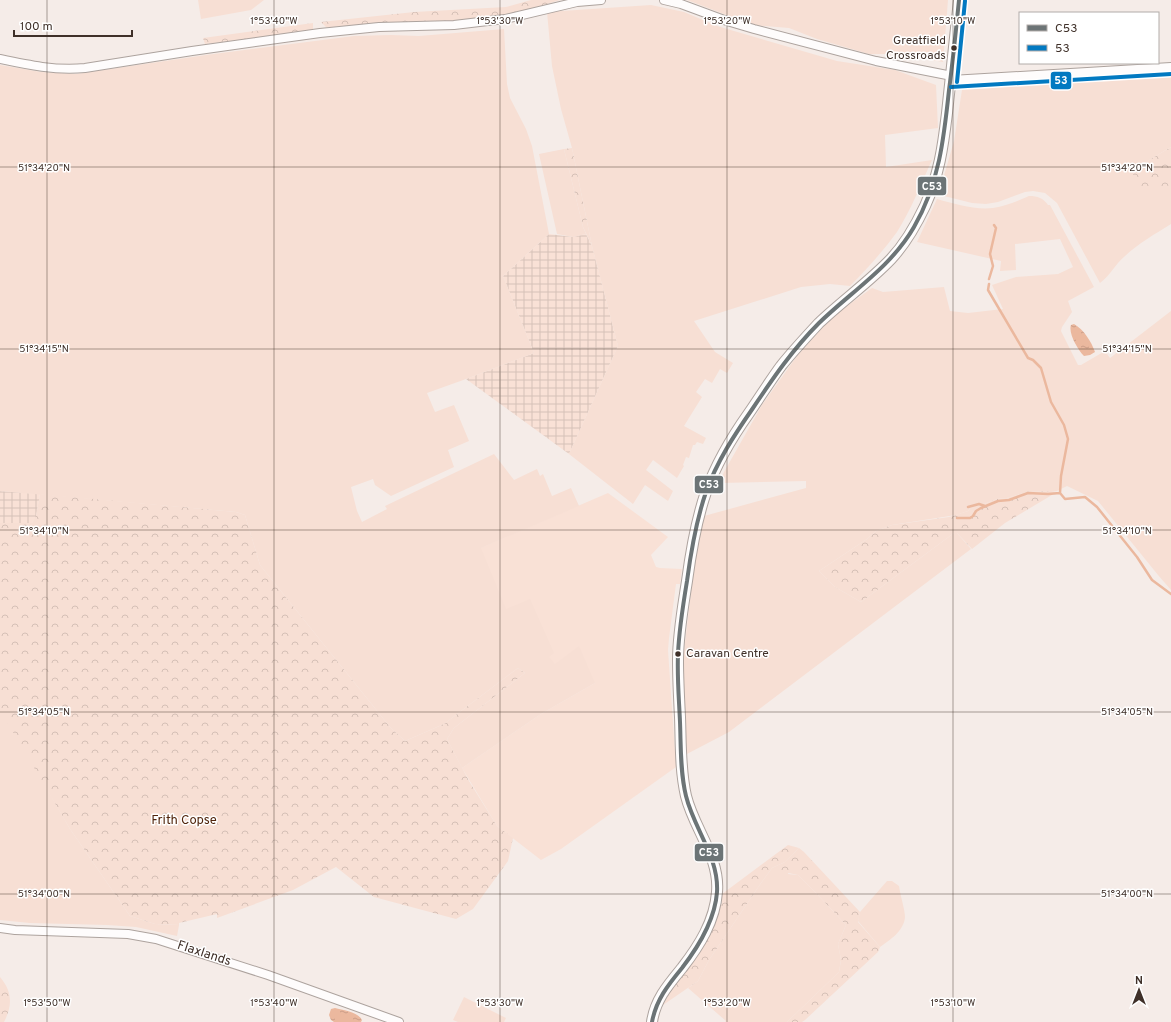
<svg xmlns="http://www.w3.org/2000/svg" width="1171" height="1022" viewBox="0 0 1171 1022" font-family="Overpass,sans-serif">
  <style>
    .built { fill: #f9e1d6 }
    .industrial { fill: url(#industrial-grid) }
    .green { fill: #f7dfd4 }
    .forest { fill: url(#forest-crowns) }
    .water { fill: url(#water-ripples) }
    .lines { fill: none; stroke-linecap: round; stroke-linejoin: round }
    .stream { stroke: #ebb89e; stroke-width: 2.5 }
    .minor-casing { stroke: #ada39e; stroke-width: 10 }
    .tertiary-casing { stroke: #ada39e; stroke-width: 12 }
    .minor { stroke: #fefcfc; stroke-width: 8 }
    .tertiary { stroke: #fefcfc; stroke-width: 10 }
    .bus-1-casing { stroke: #fff; stroke-width: 7 }
    .bus-2-casing { stroke: #fff; stroke-width: 7 }
    .bus-1 { stroke: #6c7476; stroke-width: 4 }
    .bus-2 { stroke: #0279c1; stroke-width: 4 }
    .ticks { fill: none; stroke: #3f3029; stroke-width: 1; stroke-opacity: 0.45 }
    .bus-dot { fill: #3f3029; stroke: #fff; stroke-width: 1.5 }
    .labels { text-anchor: middle; dominant-baseline: central; stroke-width: 3; stroke-linejoin: round; paint-order: stroke }
    .bus-label { font-size: 12px; fill: #3f3029; stroke: #fff; text-anchor: end }
    .park-label { font-size: 13px; fill: #50240b; stroke: #fff }
    .street-label { font-size: 13px; fill: #3f3029; stroke: #fff }
    .ticks-label { font-size: 10px; text-anchor: middle; fill: #3f3029; stroke: #fff; stroke-width: 3; stroke-linejoin: round; paint-order: stroke }
    .line-badge { stroke: #fff; stroke-width: 1.5 }
    .badge-label { font-size: 11px; text-anchor: middle; font-weight: bold; fill: #fff }
  </style>
  <defs>
    <pattern id="industrial-grid" width="8" height="8" patternUnits="userSpaceOnUse"><rect width="8" height="8" fill="#f9e1d6"/><path d="M0 4h8M4 0v8" fill="none" stroke="#d6c1b8"/></pattern>
    <pattern id="forest-crowns" width="20" height="18" patternUnits="userSpaceOnUse"><rect width="20" height="18" fill="#f7dfd4"/><path d="M2 6a3 3 0 1 1 6 0M12 15a3 3 0 1 1 6 0" fill="none" stroke="#d5c0b6"/></pattern>
    <pattern id="water-ripples" width="26" height="14" patternUnits="userSpaceOnUse"><rect width="26" height="14" fill="#ebb89e"/><path d="M2 4q2-2 4 0t4 0M15 11q2-2 4 0t4 0" fill="none" stroke="#cb9e88"/></pattern>
  </defs>
  <rect width="100%" height="100%" fill="#f5ece8"/>
  <path class="built" d="M608,493L668,537L651,555L656,567L660,568L682,569L680,584H676L669,638L668,650L676,767L561,849L541,860L497,826L462,768L541,714L595,683L555,664L420,574Z"/>
  <path class="industrial" d="M549,234L573,237L586,234L592,246L618,346L569,454L466,379L534,353L503,276Z
    M0,491L40,494L36,517L32,523H0Z"/>
  <path class="green" d="M198,0H264L251,10L201,19Z
    M687,0H948L943,62L900,54H869L817,39L789,28L753,25Z
    M651,5L684,12L717,26L837,61L895,70L936,85L938,128L885,135L886,167L932,160C921,184 911,210 897,232C883,251 867,269 850,286L830,284L801,287L694,321L715,352L733,363L727,373L720,369L712,383L705,379L696,392L702,397L684,426L706,438L703,444L697,442L695,445H693L689,458L686,457L683,465L684,466L677,478L653,460L646,470L673,491L668,501L645,485L633,504L569,454L618,346L592,246L572,148L561,109L552,66L547,12Z
    M504,29L507,84L510,98L526,129L532,146L549,234L503,276L534,353L466,379L427,393L435,412L454,405L469,441L448,450L454,467L391,496L375,485L373,479L351,487L357,511L362,522L387,509L385,506L494,454L514,480L537,469L540,476L543,474L552,496L571,488L579,506L481,548L506,609L530,599L554,653L549,657L555,664L579,646L595,683L541,714L462,768L447,739L454,728L525,673L518,668L444,724L405,741L390,727L260,565L245,515L236,512L0,491V65L41,72L76,74L206,55L354,36L391,35L419,36Z
    M1171,73V147L1134,169L1167,185H1171V224C1155,234 1139,243 1125,256C1115,264 1111,275 1100,283L1057,203L1045,193L1033,191L1025,192L998,202L986,204L972,203L944,196L939,193L954,141L962,90L966,86Z
    M564,149L583,227L586,234L573,237L557,234L539,154Z
    M1029,196C1038,196 1043,198 1048,205H1050L1094,287L1068,301L1072,312L1062,327L1061,331L1078,365H1081L1105,351L1110,358L1171,311V590L1158,575L1098,501L1067,486L1057,491L1051,492L1030,491L1007,498L997,499L984,504L973,505L968,511L956,515L892,525L876,531L867,539L819,571L835,587L861,602L954,533H957L971,549L729,732L685,755L683,660L695,558L704,516L806,488V481L720,483L724,472L762,405L797,356L833,316L872,288L883,292L944,287L950,311L968,313L1003,309L992,285L1016,277L1058,274L1073,267L1060,239L1015,244L1016,270L1000,271L1001,261L917,242L937,199C955,204 974,210 993,208C1006,206 1018,201 1029,196Z
    M0,707L70,829L130,916L155,924L179,925L177,936L136,927L107,925L30,923L0,920Z
    M799,848L804,852H796L788,874L798,875L815,892L846,925L838,944L841,960L839,972L787,1022H725L726,1021L688,988L698,981L709,960L761,883L772,868L785,862Z
    M887,881H892L899,886C900,894 905,910 905,917C904,931 890,940 880,947L858,921L860,912Z
    M464,997L506,1018L504,1022H458L453,1020Z"/>
  <path class="forest" d="M531,0H560L522,12L486,19L431,24L398,23L332,27H326L321,22L414,12L506,7Z
    M313,23V30L308,32L205,44L203,38Z
    M1171,147V185L1144,192C1133,185 1132,182 1134,169Z
    M572,148L592,246L583,227L564,149Z
    M1030,491L1057,492L1005,523L972,549L957,533H954L861,602L835,587L819,571L867,539L876,531L892,525L949,517L968,511L973,505L978,503L984,504L997,499L1007,498Z
    M40,494L236,512L245,515L260,565L390,727L405,741L444,724L518,668L525,673L454,728L447,739L469,781L497,826L513,838L508,861L473,909L456,919L374,897L336,867L293,890L217,918V914L179,923V925L155,924L130,916L70,829L3,715L0,707V523H32L36,516Z
    M788,845L799,848L785,862L772,868L761,883L709,960L698,981L663,1005L676,981L704,940L722,903V894Z
    M796,852H804L860,912L858,922L880,947L878,952L805,1020L802,1022H787L839,972L841,960L838,944L846,925L815,892L798,875L779,871L781,866Z
    M0,977C12,991 13,1005 4,1022H0Z"/>
  <path class="water" d="M1074,324C1084,330 1091,341 1095,352L1090,355L1084,356C1078,350 1068,333 1071,325Z
    M335,1008C343,1010 358,1012 362,1020L361,1022H334L331,1020L329,1015L331,1009Z"/>
  <g class="lines">
    <path class="stream" d="M989,279L993,266L990,254L996,228L994,225
      M989,284L988,290L1028,358L1033,360L1041,368L1051,402L1064,425L1068,439L1061,476L1060,493
      M968,507L979,504L985,506
      M957,518H970L973,516L976,511L981,508L998,501L1009,500L1028,493L1048,494L1060,493L1065,499L1085,497L1097,507L1137,557L1152,580L1171,594"/>
    <g class="minor-casing">
      <path id="minor" d="M664,0L681,4L727,21L754,29L876,61L952,76
        M0,59C28,65 56,71 85,68L192,51L320,33L379,27L454,25L505,19L577,2L601,0
        M0,928L15,930L128,934L156,939L268,975L399,1022"/>
    </g>
    <g class="tertiary-casing">
      <path id="tertiary" d="M951,81L1171,68
        M652,1022C655,1000 668,985 682,968C699,946 715,921 717,892C720,857 694,829 686,796C680,770 681,743 680,717C679,698 678,679 678,660C678,634 683,607 687,581C691,551 696,521 706,492C716,464 732,437 749,413C760,397 770,381 781,366C793,351 806,337 819,323C842,301 869,282 891,259C905,244 916,225 925,206C939,175 943,147 947,113C951,75 955,38 959,0"/>
    </g>
    <use href="#minor" class="minor"/>
    <use href="#tertiary" class="tertiary"/>
    <g class="bus-1-casing">
      <path id="bus-1" d="M652,1022C656,1000 668,985 682,968C699,946 715,920 717,892C719,857 694,829 686,796C680,772 681,746 680,722C679,699 677,677 678,654C679,629 683,605 687,581C691,551 696,521 706,492C717,461 735,434 753,408C773,378 793,349 819,323C852,291 891,267 914,227C939,184 944,138 949,90C953,60 956,30 959,0"/>
    </g>
    <g class="bus-2-casing">
      <path id="bus-2" d="M957,82L965,1
        M951,87L1171,74"/>
    </g>
    <use href="#bus-1" class="bus-1"/>
    <use href="#bus-2" class="bus-2"/>
  </g>
  <path class="ticks" d="M47,0V1022M274,0V1022M500,0V1022M727,0V1022M953,0V1022M0,167H1171M0,349H1171M0,530H1171M0,712H1171M0,894H1171"/>
  <g class="bus-dot">
    <circle cx="954" cy="48" r="3.5"/>
    <circle cx="678" cy="654" r="3.5"/>
  </g>
  <g class="labels">
    <g class="bus-label">
      <text x="946" y="41">Greatfield<tspan x="946" dy="15">Crossroads</tspan></text>
      <text x="686" y="654" text-anchor="start">Caravan Centre</text>
    </g>
    <g class="park-label">
      <text x="184" y="821">Frith Copse</text>
    </g>
    <g class="street-label">
      <text transform="translate(204 954) rotate(18)">Flaxlands</text>
    </g>
  </g>
  <g class="ticks-label">
    <text x="274" y="24">1°53'40"W</text>
    <text x="500" y="24">1°53'30"W</text>
    <text x="727" y="24">1°53'20"W</text>
    <text x="953" y="24">1°53'10"W</text>
    <text x="44" y="171">51°34'20"N</text>
    <text x="1127" y="171">51°34'20"N</text>
    <text x="44" y="352">51°34'15"N</text>
    <text x="1127" y="352">51°34'15"N</text>
    <text x="44" y="534">51°34'10"N</text>
    <text x="1127" y="534">51°34'10"N</text>
    <text x="44" y="715">51°34'05"N</text>
    <text x="1127" y="715">51°34'05"N</text>
    <text x="44" y="897">51°34'00"N</text>
    <text x="1127" y="897">51°34'00"N</text>
    <text x="47" y="1006">1°53'50"W</text>
    <text x="274" y="1006">1°53'40"W</text>
    <text x="500" y="1006">1°53'30"W</text>
    <text x="727" y="1006">1°53'20"W</text>
    <text x="953" y="1006">1°53'10"W</text>
  </g>
  <g class="line-badge">
    <rect x="1050" y="71" width="22" height="19" rx="4" fill="#0279c1"/>
    <rect x="917" y="176" width="30" height="20" rx="4" fill="#6c7476"/>
    <rect x="694" y="475" width="30" height="19" rx="4" fill="#6c7476"/>
    <rect x="694" y="843" width="30" height="19" rx="4" fill="#6c7476"/>
  </g>
  <g class="badge-label">
    <text x="1061" y="84">53</text>
    <text x="932" y="190">C53</text>
    <text x="709" y="488">C53</text>
    <text x="709" y="856">C53</text>
  </g>
  <rect x="1019" y="12" width="140" height="52" fill="#ffffff" stroke="#b2aca9"/>
  <rect x="1027" y="25" width="20" height="6" fill="#6c7476" stroke="#b2aca9"/>
  <text x="1055" y="32" font-size="12" fill="#3f3029">C53</text>
  <rect x="1027" y="45" width="20" height="6" fill="#0279c1" stroke="#b2aca9"/>
  <text x="1055" y="52" font-size="12" fill="#3f3029">53</text>
  <g transform="translate(1139 990)" stroke="#ffffff" stroke-width="3" paint-order="stroke">
  <path d="M0-3L7 15L0 10L-7 15Z" fill="#3f3029"/>
  <text y="-6" font-size="11" font-weight="bold" text-anchor="middle" fill="#3f3029">N</text>
  </g>
  <path d="M14 30v6h118v-6" fill="none" stroke="#3f3029" stroke-width="2"/>
  <text x="20" y="30" font-size="12" fill="#3f3029" stroke="#ffffff" stroke-width="3" paint-order="stroke">100 m</text>
</svg>
